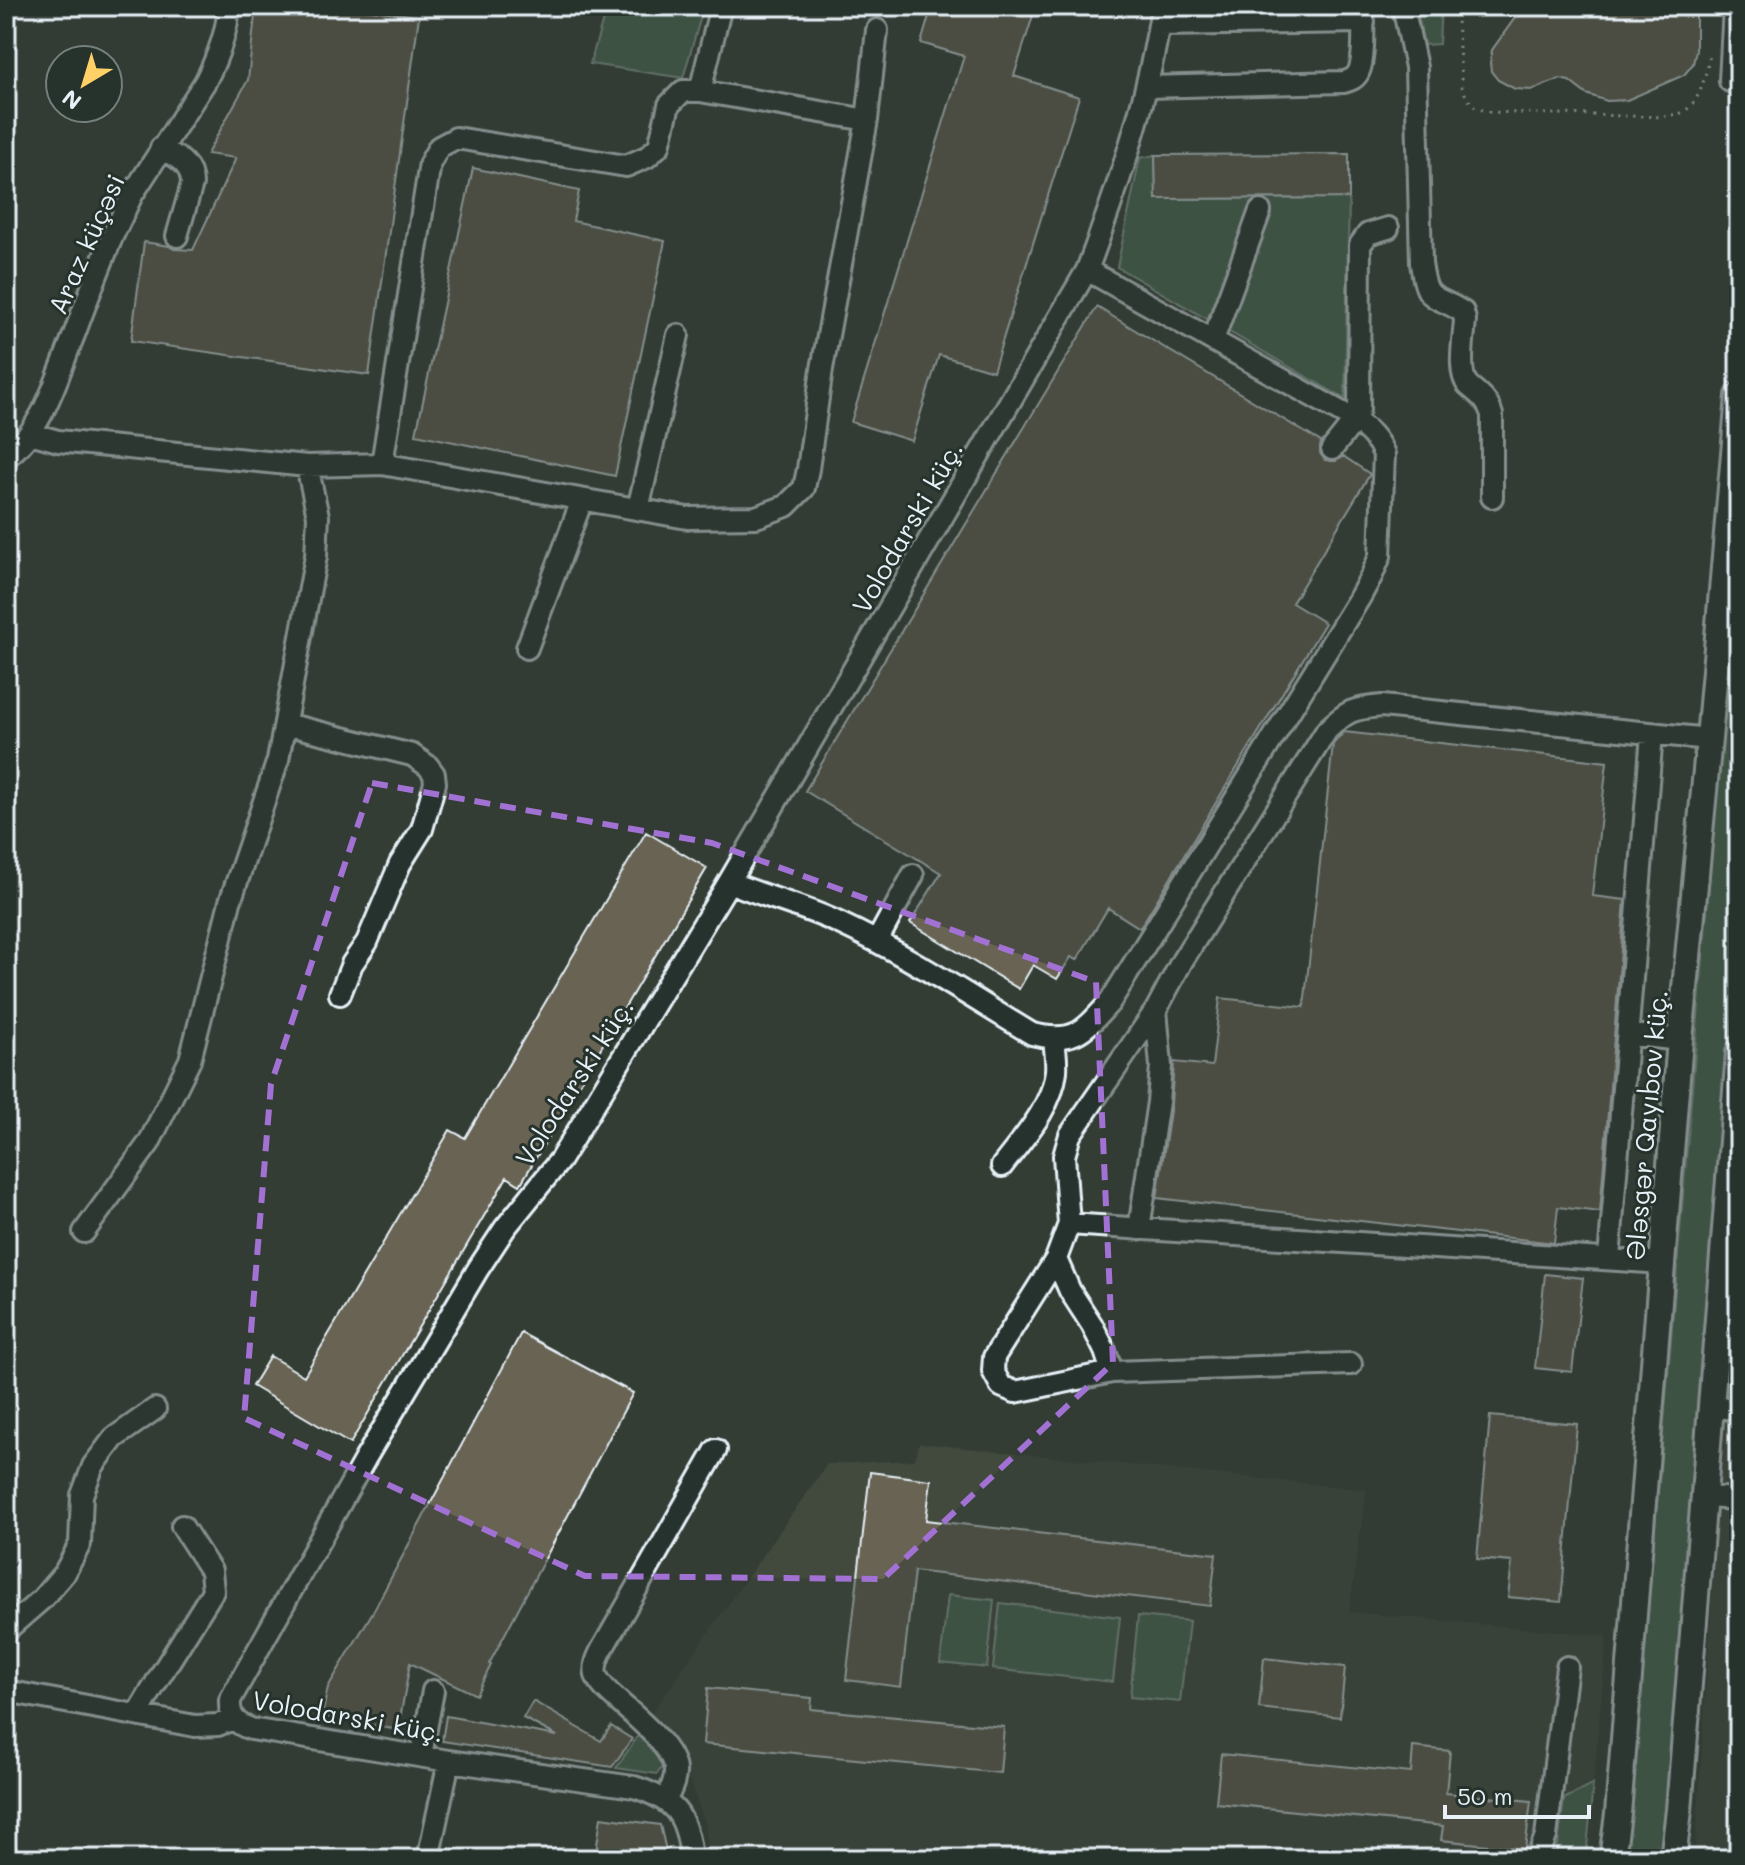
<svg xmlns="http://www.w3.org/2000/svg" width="1745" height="1865" viewBox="0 0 1745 1865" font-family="Mali,sans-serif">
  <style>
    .built { fill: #43493d }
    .green { fill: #4d6e58; stroke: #9ab0a8; stroke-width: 2 }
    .building { fill: #696452; stroke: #e8f1f8; stroke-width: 2 }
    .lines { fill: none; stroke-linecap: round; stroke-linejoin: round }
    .minor-casing { stroke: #e8f1f8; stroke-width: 26 }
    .major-casing { stroke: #e8f1f8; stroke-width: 30 }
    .path { stroke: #e8f1f8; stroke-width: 3; stroke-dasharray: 2 6; stroke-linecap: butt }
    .minor { stroke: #26332d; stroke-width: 20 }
    .major { stroke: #26332d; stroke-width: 24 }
    .marked { fill: none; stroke: #a171d3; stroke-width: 6; stroke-dasharray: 16 10; stroke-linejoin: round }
    .labels { text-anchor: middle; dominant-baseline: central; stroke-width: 6; stroke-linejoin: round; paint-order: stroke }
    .street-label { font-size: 26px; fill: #e8f1f8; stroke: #26332d }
  </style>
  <rect width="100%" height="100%" fill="#333d34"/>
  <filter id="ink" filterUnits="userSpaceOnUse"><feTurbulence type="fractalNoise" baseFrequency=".0125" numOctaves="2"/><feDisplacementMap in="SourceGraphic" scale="16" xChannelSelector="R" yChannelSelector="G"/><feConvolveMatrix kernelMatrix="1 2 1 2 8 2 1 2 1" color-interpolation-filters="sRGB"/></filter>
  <g filter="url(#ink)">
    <path class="built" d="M1725,1398L1739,1400V1859H1695Z
      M919,1443L1366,1490L1349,1612L1607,1636L1593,1784L1564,1799L1556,1859H708L706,1825L672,1734L649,1717L827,1464L914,1460Z"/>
    <path class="green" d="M607,6H704L683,78L590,64Z
      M1416,6H1441L1439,44L1424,45Z
      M1155,155L1156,199L1349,198L1345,399L1117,267L1140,158Z
      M1739,529V943L1667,1829L1663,1859H1625L1630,1825Z
      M948,1595L994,1600L987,1668L940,1663Z
      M1000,1603L1120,1617L1113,1682L993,1669Z
      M1138,1616L1189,1621L1180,1702L1130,1697Z
      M640,1733L656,1748L663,1766L657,1774L616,1768Z
      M1593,1784L1586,1859H1556L1564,1799Z"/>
    <path class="building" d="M256,6H341L419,16L369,375L131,341L144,242L169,246L174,249L193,250L236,158L207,154L248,80Z
      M932,6H1036L1014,76L1079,97L993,371L939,355L912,441L851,422L964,56L921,43Z
      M1520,6H1696V50L1693,64L1684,75L1627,100L1607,101L1586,94L1569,81L1560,79L1532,90L1515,89L1498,80L1491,71L1490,63L1492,50L1517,15Z
      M1349,154V198L1156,199L1155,155Z
      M473,168L579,191L573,221L665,241L615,476L416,434Z
      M1097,307L1321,442L1320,453L1325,460L1336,461L1343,456L1370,474L1292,603L1325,623L1140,928L1108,908L1077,960L1071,957L1057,979L1033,965L1019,989L910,923L941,873L805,791Z
      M1344,732L1607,762L1592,896L1625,900L1600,1212L1558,1207L1554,1243L1157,1198L1171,1104L1174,1062L1212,1066L1220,998L1304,1007L1333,744Z
      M646,832L707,868L520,1185L507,1177L350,1444L252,1386L270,1356L304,1376L450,1130L465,1138Z
      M1545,1274L1583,1278L1572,1372L1535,1368Z
      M521,1333L633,1393L489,1664L491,1665L476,1695L410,1663L398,1730L322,1716L328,1687L374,1610Z
      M1490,1416L1577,1424L1561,1602L1508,1597L1512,1562L1477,1559Z
      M870,1472L931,1480L926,1520L1216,1554L1210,1606L914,1571L901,1687L846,1680Z
      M1264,1658L1345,1667L1340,1717L1259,1708Z
      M708,1688L812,1698L811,1709L1004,1727L1000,1773L703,1744Z
      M533,1701L601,1741L611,1726L632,1739L612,1767L442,1741L446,1716L557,1736L523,1718Z
      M1413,1747L1450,1751L1446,1793L1531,1801L1525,1849L1441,1840L1443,1826L1216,1803L1221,1754L1411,1773Z
      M601,1817L660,1825L668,1859H595Z"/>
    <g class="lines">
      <g class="minor-casing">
        <path id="minor" d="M1403,6L1416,67L1421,263C1427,305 1432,292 1463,312L1465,320C1464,337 1457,373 1468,385C1479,395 1488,400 1492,415V497
          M1159,25L1364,22
          M1730,81L1734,6
          M1147,87L1344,82C1351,80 1356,78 1359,71C1365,58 1363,21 1363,6
          M700,91L721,6
          M161,148C177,157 192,164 192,184L177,236
          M1213,340L1260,211
          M30,433L58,441L307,466L382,464L687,518L756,517L786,506L804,488L808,469L822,369L867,120L877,30
          M1332,449L1355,420L1359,409L1360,245L1368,234L1388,228
          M6,457C44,430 57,376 74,335C86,302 99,269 112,237L132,195L205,82C218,57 227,33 229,6
          M382,464L430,163L439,147L456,138L626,166L647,157L659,146L669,105L683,91H700L867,120
          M638,509L678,335
          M527,648L582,500
          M285,724L412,755L428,766L434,774L435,783L422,829L400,864L367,942L352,964L340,994
          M729,882C765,897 803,906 839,923C906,954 969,996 1032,1034C1074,1044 1083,1032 1110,1002L1360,597L1372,575L1380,556L1384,454C1377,438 1368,430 1355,420L1087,270
          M877,941L913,875
          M1628,1034L1680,1040
          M1002,1166C1023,1138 1052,1108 1056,1071C1057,1061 1055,1050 1054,1039
          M1069,1224L1663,1263
          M1139,1229L1158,1102L1161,1066L1156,1010
          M84,1232L149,1143L190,1060L230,902L278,760L316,556L318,516L307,466
          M1056,1259L1070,1291L1092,1325L1105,1351L1112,1372
          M1609,1259L1652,734
          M1716,1337L1739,1340
          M1351,1364L1112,1372L1015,1392L1001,1386L993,1371L994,1357L1056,1259L1069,1224L1064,1156L1070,1135L1156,1010L1182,961L1327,730C1349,709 1353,709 1382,706L1709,739
          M1711,1407L1739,1409
          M1704,1497L1739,1499
          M6,1632L11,1626L42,1599L65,1572L80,1544L82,1495L93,1466L114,1438L155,1409
          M6,1691L195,1726L218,1725L233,1719
          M137,1715L160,1676L213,1591L211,1571L182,1526
          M421,1756L433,1691
          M666,1800C670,1791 676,1780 675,1770C673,1746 633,1715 616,1699C608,1692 600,1685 596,1675C594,1666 597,1659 601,1651L716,1450
          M428,1859L449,1761
          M691,1859C687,1816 676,1800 634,1787L449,1761L251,1729C236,1724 229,1717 230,1700L365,1459L478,1269L505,1228L560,1160L579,1129L729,882L1087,270C1119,184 1149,97 1162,6
          M1533,1859L1540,1851L1546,1836L1567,1667"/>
      </g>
      <g class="major-casing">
        <path id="major" d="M1612,1859L1618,1814L1680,1040L1709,739L1739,396
          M1673,1859L1679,1810L1739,1053"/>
      </g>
      <path class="path" d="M1456,6L1462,89L1472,105L1487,112L1664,117C1669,115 1678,115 1683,112C1702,101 1705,74 1710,55"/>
      <use href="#minor" class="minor"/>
      <use href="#major" class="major"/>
    </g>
  </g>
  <path d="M0 0H1745V1865H0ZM372,783L712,843L1096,982L1113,1363L883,1579L585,1576L244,1418L271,1084Z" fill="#333d34" fill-opacity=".55" fill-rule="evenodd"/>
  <path class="marked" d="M372,783L712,843L1096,982L1113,1363L883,1579L585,1576L244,1418L271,1084Z"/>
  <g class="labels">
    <g class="street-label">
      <text transform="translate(86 244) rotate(-66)">Araz küçəsi</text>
      <text transform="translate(907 527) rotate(-60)">Volodarski küç.</text>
      <text transform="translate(574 1082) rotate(-57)">Volodarski küç.</text>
      <text transform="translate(1646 1125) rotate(-85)">Ələsgər Qayıbov küç.</text>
      <text transform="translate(348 1716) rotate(10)">Volodarski küç.</text>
    </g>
  </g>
  <rect width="1745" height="1865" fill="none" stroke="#26332d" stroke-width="32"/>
  <rect x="16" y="16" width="1713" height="1833" fill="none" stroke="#e8f1f8" stroke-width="3" filter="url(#ink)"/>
  <g transform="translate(84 84) rotate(218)"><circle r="38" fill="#26332d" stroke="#747f7e" stroke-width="2"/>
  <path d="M0-6L14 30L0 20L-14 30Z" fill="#ffd166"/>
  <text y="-12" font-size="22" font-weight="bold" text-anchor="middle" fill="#e8f1f8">N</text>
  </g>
  <path d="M1445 1805v12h144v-12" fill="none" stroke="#e8f1f8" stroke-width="4"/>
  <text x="1457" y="1805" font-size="24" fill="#e8f1f8" stroke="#26332d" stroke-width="6" paint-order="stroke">50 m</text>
</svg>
